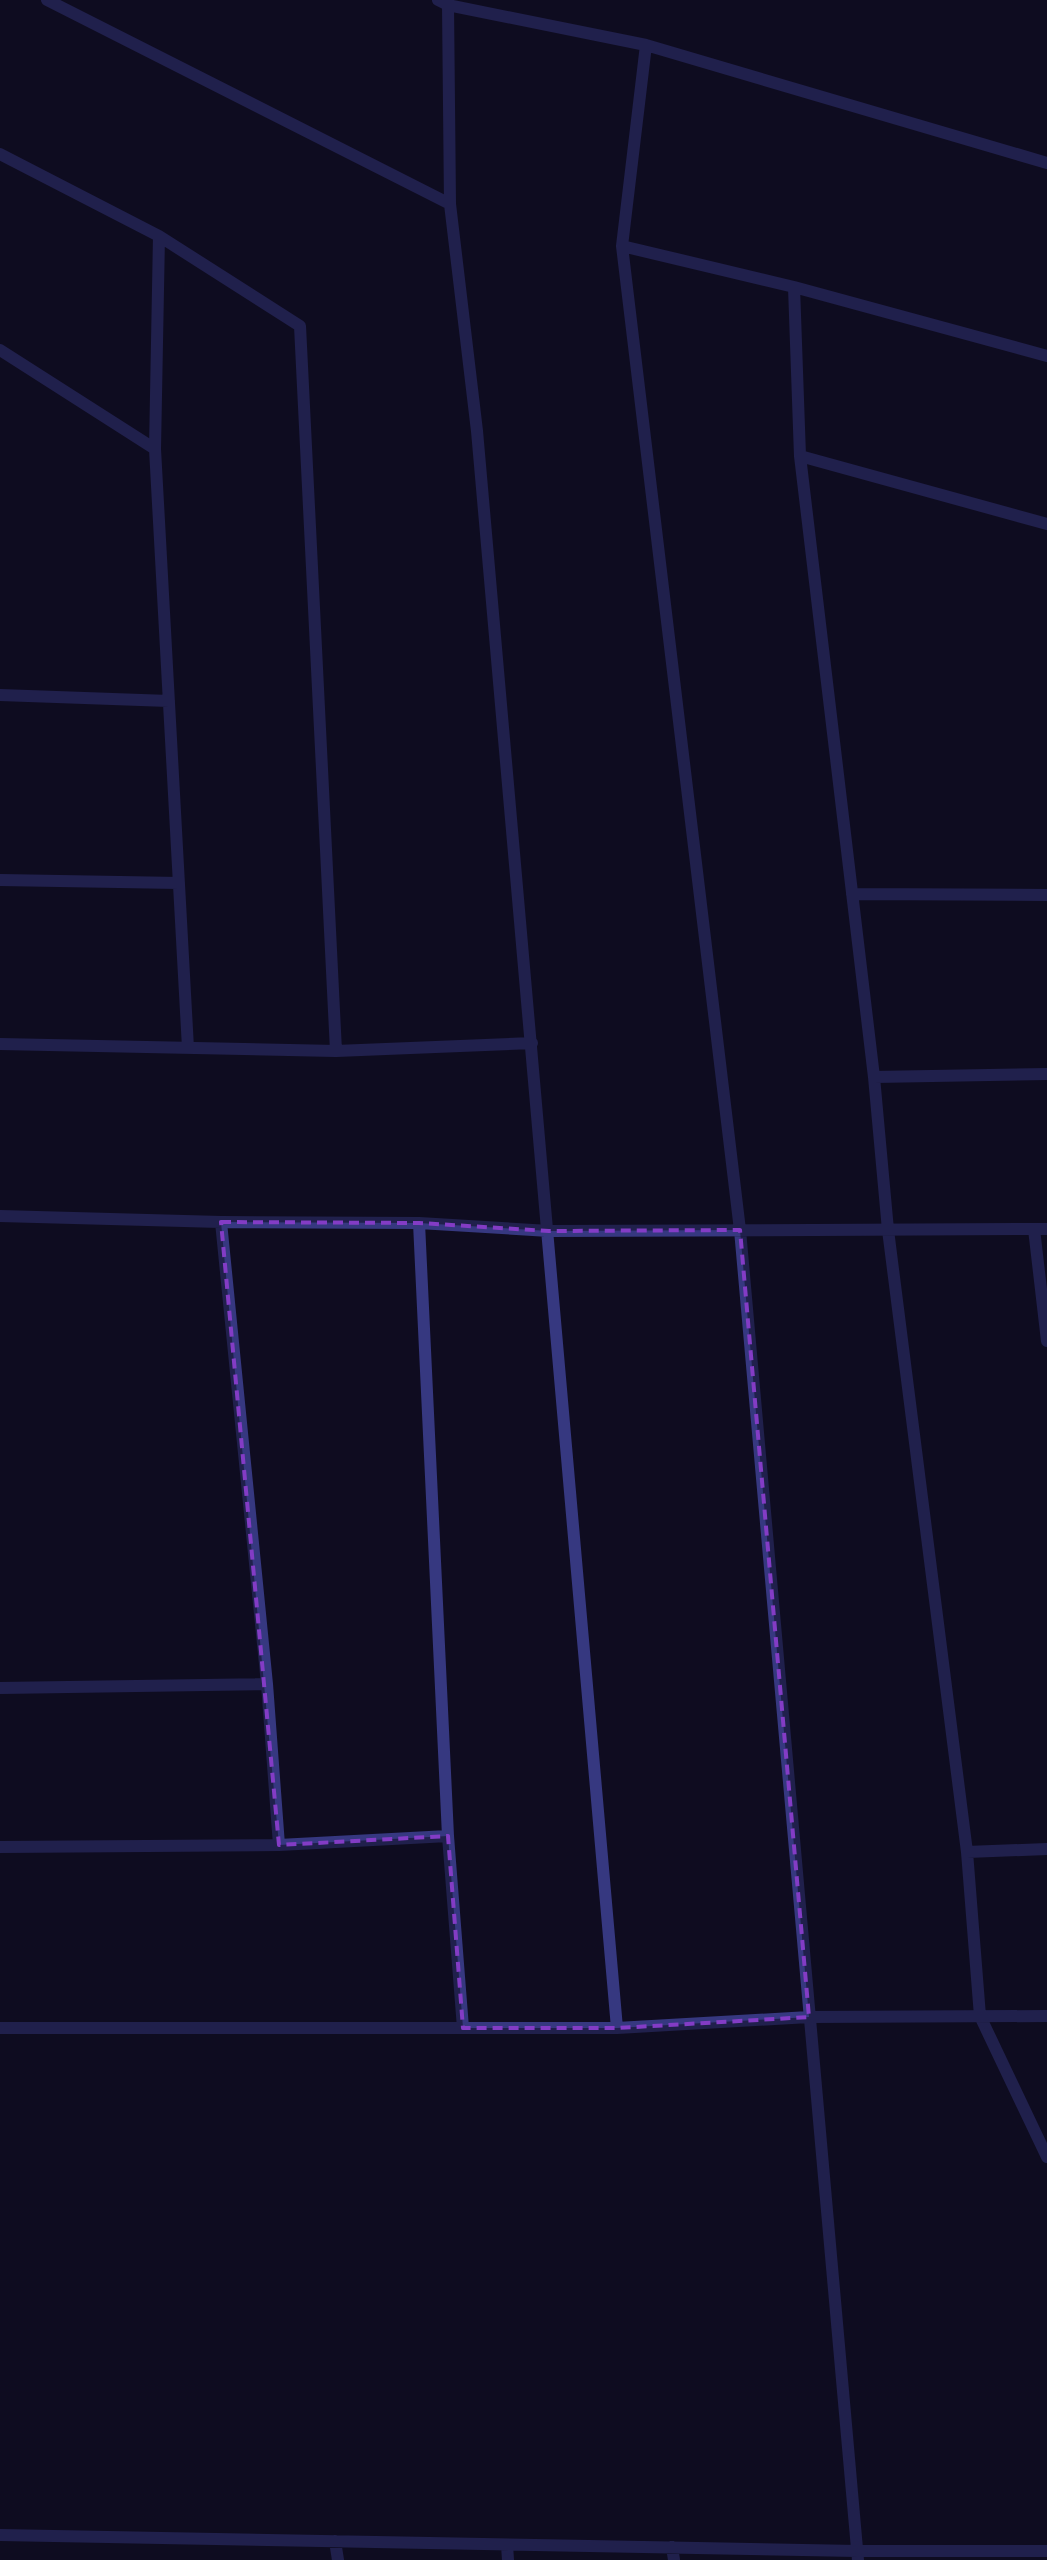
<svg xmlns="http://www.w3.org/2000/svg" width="1047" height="2560" viewBox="0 0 1047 2560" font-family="Figtree,sans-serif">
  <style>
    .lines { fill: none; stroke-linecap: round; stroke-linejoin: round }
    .minor { stroke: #363880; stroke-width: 12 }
    .marked { fill: none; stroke: #833cc5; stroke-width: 4; stroke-dasharray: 10 6; stroke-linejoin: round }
  </style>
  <rect width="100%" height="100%" fill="#0f0c20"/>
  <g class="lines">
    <path class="minor" d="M47,0L450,204
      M438,0L448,5L646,45
      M448,5L450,204L477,431L617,2028
      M0,154L159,236L300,326L336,1051
      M159,236L155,449L188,1048
      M622,246L794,287L1047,356
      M794,287L800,456L874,1077L888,1230L967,1852L980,2016L1047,2157
      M0,350L155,449
      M800,456L1047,524
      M0,695L169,701
      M0,880L179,883
      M852,894L1047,895
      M0,1044L336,1051L532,1043
      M874,1077L1047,1074
      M0,1216L221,1222L419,1223L549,1231L1047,1229
      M221,1222L267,1684L279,1845
      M419,1223L448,1836L463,2028
      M1034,1229L1047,1341
      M0,1688L267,1684
      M0,1847L279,1845L448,1836
      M967,1852L1047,1849
      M0,2028H617L809,2017L1047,2016
      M0,2535L857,2551H1047
      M335,2541L338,2560
      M507,2545L508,2560
      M672,2547L674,2560
      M858,2560L740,1230L622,246L646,45L1047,163"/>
  </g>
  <path d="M0 0H1047V2560H0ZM221,1222L419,1223L549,1231L740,1230L809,2017L617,2028H463L448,1836L279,1845Z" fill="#0f0c20" fill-opacity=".55" fill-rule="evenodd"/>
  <path class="marked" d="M221,1222L419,1223L549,1231L740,1230L809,2017L617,2028H463L448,1836L279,1845Z"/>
</svg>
